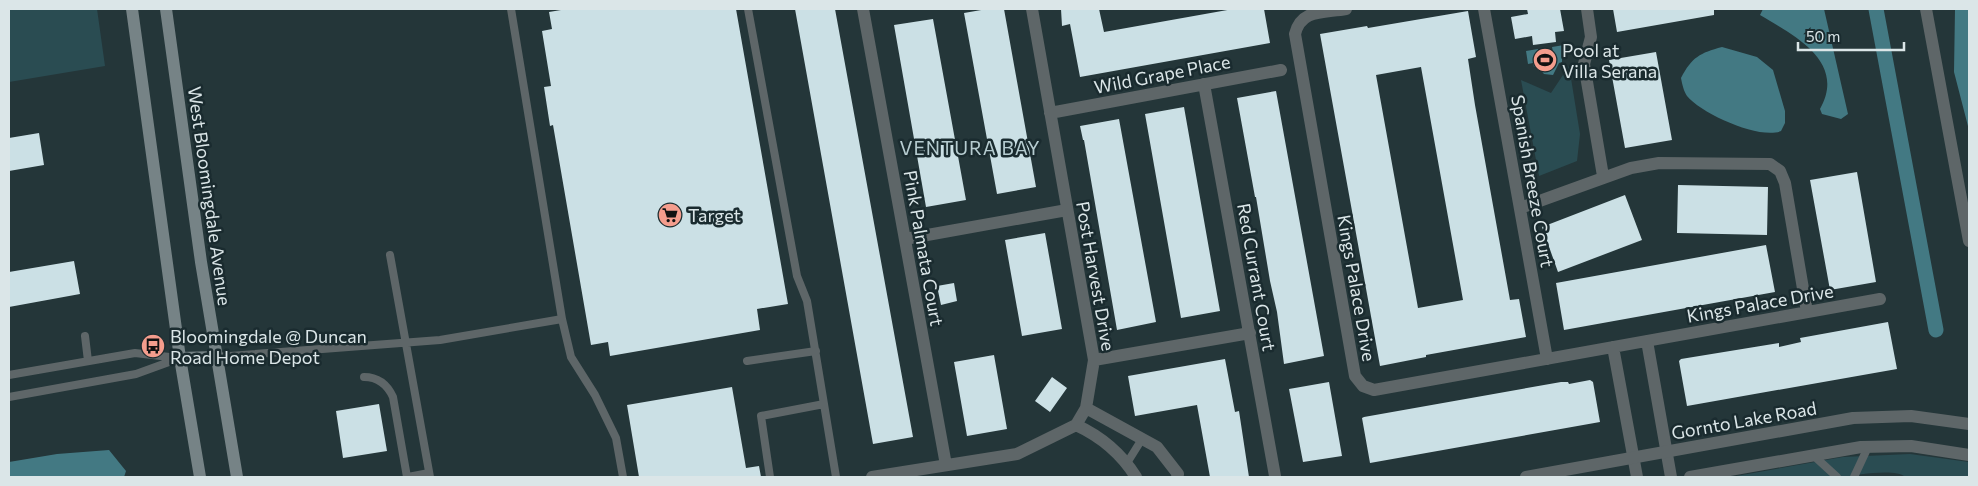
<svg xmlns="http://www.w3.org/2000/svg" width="1978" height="486" viewBox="0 0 1978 486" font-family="Commissioner,sans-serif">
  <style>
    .green { fill: #2a4c52 }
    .water { fill: #437983 }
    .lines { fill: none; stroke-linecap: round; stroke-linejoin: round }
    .canal { stroke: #437983; stroke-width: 15 }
    .building { fill: #cbe0e5; fill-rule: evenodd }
    .service { stroke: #5e6668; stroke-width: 8 }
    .minor { stroke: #5e6668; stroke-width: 12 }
    .tertiary { stroke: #5e6668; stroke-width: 12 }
    .secondary { stroke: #768386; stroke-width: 12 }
    .labels { text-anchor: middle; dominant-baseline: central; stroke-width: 5; stroke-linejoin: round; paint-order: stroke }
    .poi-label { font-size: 18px; fill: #dbe6e8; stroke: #1a2b2f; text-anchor: start }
    .street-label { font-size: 18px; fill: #dbe6e8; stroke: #1a2b2f }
    .neighbourhood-label { font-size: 19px; letter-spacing: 1px; fill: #b6ccd0; stroke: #1a2b2f }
  </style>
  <rect width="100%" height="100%" fill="#243639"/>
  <path class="green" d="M9,9H97L105,66L9,82Z
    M1569,66L1580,134L1577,161L1539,176L1521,80L1551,93Z
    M1910,454L1969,462V477H1905C1896,468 1856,475 1843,477H1731L1843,457Z"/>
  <path class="water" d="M1763,9H1824L1848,114L1841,119L1822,114L1820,109C1847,61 1793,35 1760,15Z
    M1955,9H1969V130L1954,72Z
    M1564,45L1566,56L1562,57V62L1559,63L1553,75L1544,74L1537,66L1534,67L1533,63L1528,64L1526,51L1538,49L1539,54L1553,52L1552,47Z
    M1722,47L1757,57L1773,70L1785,111V123L1781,131C1760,140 1702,114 1687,96C1684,92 1682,84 1681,78C1692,57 1700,53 1722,47Z
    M109,450L126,471L124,477H9V462L57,454Z"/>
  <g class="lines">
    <path class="canal" d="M1876,9L1936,330"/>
  </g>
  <path class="building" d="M567,9H736L788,304L757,309L760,330L610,356L608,342L591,345L553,125L550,126L544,87L551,86L542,31L552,29L549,12Z
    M795,9H835L913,437L873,444Z
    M987,9H1004L1036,187L997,194L964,13Z
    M1061,9H1099L1104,32L1233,9H1264L1270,43L1080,77L1070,24L1062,26Z
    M1527,9H1560L1564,31L1555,32L1556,42L1533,45L1532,36L1515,39L1511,17L1528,14Z
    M1613,9H1714V15L1617,32Z
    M1468,11L1476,57L1468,59L1475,105L1510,300L1519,299L1526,337L1426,355V357L1380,366L1320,34L1367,26L1368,28ZM1421,67L1463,300L1418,308L1376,75Z
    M933,19L966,200L926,207L894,25Z
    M1656,52L1672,140L1625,148L1609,60Z
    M1276,91L1324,356L1284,364L1277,312L1270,281L1256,197H1255L1237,98Z
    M1184,107L1220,311L1181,318L1145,114Z
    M1119,119L1156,322L1117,330L1084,140H1083L1080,126Z
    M39,133L44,165L9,171V138Z
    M1857,172L1876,282L1830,290L1810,180Z
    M1678,185L1768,187L1767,235L1677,233Z
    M1625,195L1642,240L1558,272L1542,227Z
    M1045,233L1062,329L1022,336L1005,240Z
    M1766,245L1775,292L1564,330L1556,283Z
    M74,261L80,294L9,307V272Z
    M954,283L957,301L941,305L937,286Z
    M1888,322L1897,369L1687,406L1679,361L1681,359L1779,343V347L1801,342L1800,338Z
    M994,355L1007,429L967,436L954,362Z
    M1225,359L1235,412L1239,411L1249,477H1210L1197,405L1135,416L1128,376Z
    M1052,377L1067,388L1050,412L1035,401Z
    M1590,380L1593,382L1600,422L1370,463L1362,418L1364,417L1561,382H1568L1569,384Z
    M1329,382L1342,456L1303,462L1289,389Z
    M732,387L746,468L759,466L761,477H639L627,405Z
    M379,404L387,451L343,458L336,411Z"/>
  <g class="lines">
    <path class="service" d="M511,9L562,319L571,357L595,395L616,438L623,477
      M748,9L797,276L807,301L836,477
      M390,255L430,477
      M85,336L88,361
      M216,357L440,340L562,319
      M747,361L816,351
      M9,375L135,353L178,358
      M364,377C378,377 387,384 393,397L407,477
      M9,397L136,374L180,358
      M1813,455L1837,477
      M1127,463L1142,439
      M408,477L429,473
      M770,477L761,416L824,404
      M1854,477L1868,447"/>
    <path class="minor" d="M863,9L946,465
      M1346,9C1323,13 1301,9 1295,34L1355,376L1363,386L1374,390L1880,299
      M1484,9L1547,359
      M1587,9L1591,37L1584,64L1603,176
      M1926,9L1969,241
      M1204,84L1275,476
      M1050,113L1281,70
      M1520,208L1631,168L1659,163L1770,164L1780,171L1785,183L1807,312
      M905,239L1067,210
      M1647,341L1671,477
      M1613,347L1637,477
      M1094,360L1250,333
      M1086,408L1157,447L1178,474L1177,477
      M1076,425C1102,437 1121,453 1136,477
      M872,477L1017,454L1076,425L1086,408L1094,360L1032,9"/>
    <path class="tertiary" d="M1526,477L1853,418L1911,416L1969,424
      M1690,477L1861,447L1911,446L1969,455"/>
    <path class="secondary" d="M132,9L180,358L200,477
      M166,9L201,262L237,477
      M180,358L216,357"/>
  </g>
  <defs>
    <g id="stadium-disc" transform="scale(1.25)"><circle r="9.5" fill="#f49d8d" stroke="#1a2b2f"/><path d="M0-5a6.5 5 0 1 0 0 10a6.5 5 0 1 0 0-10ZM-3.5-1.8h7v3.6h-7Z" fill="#111"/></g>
    <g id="supermarket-disc" transform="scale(1.25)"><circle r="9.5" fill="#f49d8d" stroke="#1a2b2f"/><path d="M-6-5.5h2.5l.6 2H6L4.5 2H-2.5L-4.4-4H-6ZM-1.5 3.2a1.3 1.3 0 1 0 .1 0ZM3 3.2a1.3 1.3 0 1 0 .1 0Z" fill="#111"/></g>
    <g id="bus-disc" transform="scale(1.25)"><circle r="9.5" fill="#f49d8d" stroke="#1a2b2f"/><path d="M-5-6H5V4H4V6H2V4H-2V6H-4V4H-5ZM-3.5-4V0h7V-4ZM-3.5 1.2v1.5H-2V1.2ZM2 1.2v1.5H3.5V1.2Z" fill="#111"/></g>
  </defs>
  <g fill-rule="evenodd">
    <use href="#stadium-disc" x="1545" y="60"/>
    <use href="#supermarket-disc" x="670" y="215"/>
    <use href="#bus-disc" x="153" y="346"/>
  </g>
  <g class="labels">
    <g class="poi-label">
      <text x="1562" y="50">Pool at<tspan x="1562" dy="21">Villa Serana</tspan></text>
      <text x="688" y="215">Target</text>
      <text x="170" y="336">Bloomingdale @ Duncan<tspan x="170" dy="21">Road Home Depot</tspan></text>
    </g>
    <g class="street-label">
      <text transform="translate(1162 74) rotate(-11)">Wild Grape Place</text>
      <text transform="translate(1533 181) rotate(80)">Spanish Breeze Court</text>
      <text transform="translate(210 196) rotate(82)">West Bloomingdale Avenue</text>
      <text transform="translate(924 248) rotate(80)">Pink Palmata Court</text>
      <text transform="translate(1096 276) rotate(80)">Post Harvest Drive</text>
      <text transform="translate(1257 277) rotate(80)">Red Currant Court</text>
      <text transform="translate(1357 288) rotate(80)">Kings Palace Drive</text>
      <text transform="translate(1760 303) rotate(-10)">Kings Palace Drive</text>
      <text transform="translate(1744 420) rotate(-10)">Gornto Lake Road</text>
    </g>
    <g class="neighbourhood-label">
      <text x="970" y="147">VENTURA BAY</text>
    </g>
  </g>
  <rect width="1978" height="486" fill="none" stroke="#dbe6e8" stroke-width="20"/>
  <path d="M1798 42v8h106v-8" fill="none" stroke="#dbe6e8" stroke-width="2.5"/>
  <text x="1806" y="42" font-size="15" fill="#dbe6e8" stroke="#1a2b2f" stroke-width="4" paint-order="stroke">50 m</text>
</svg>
